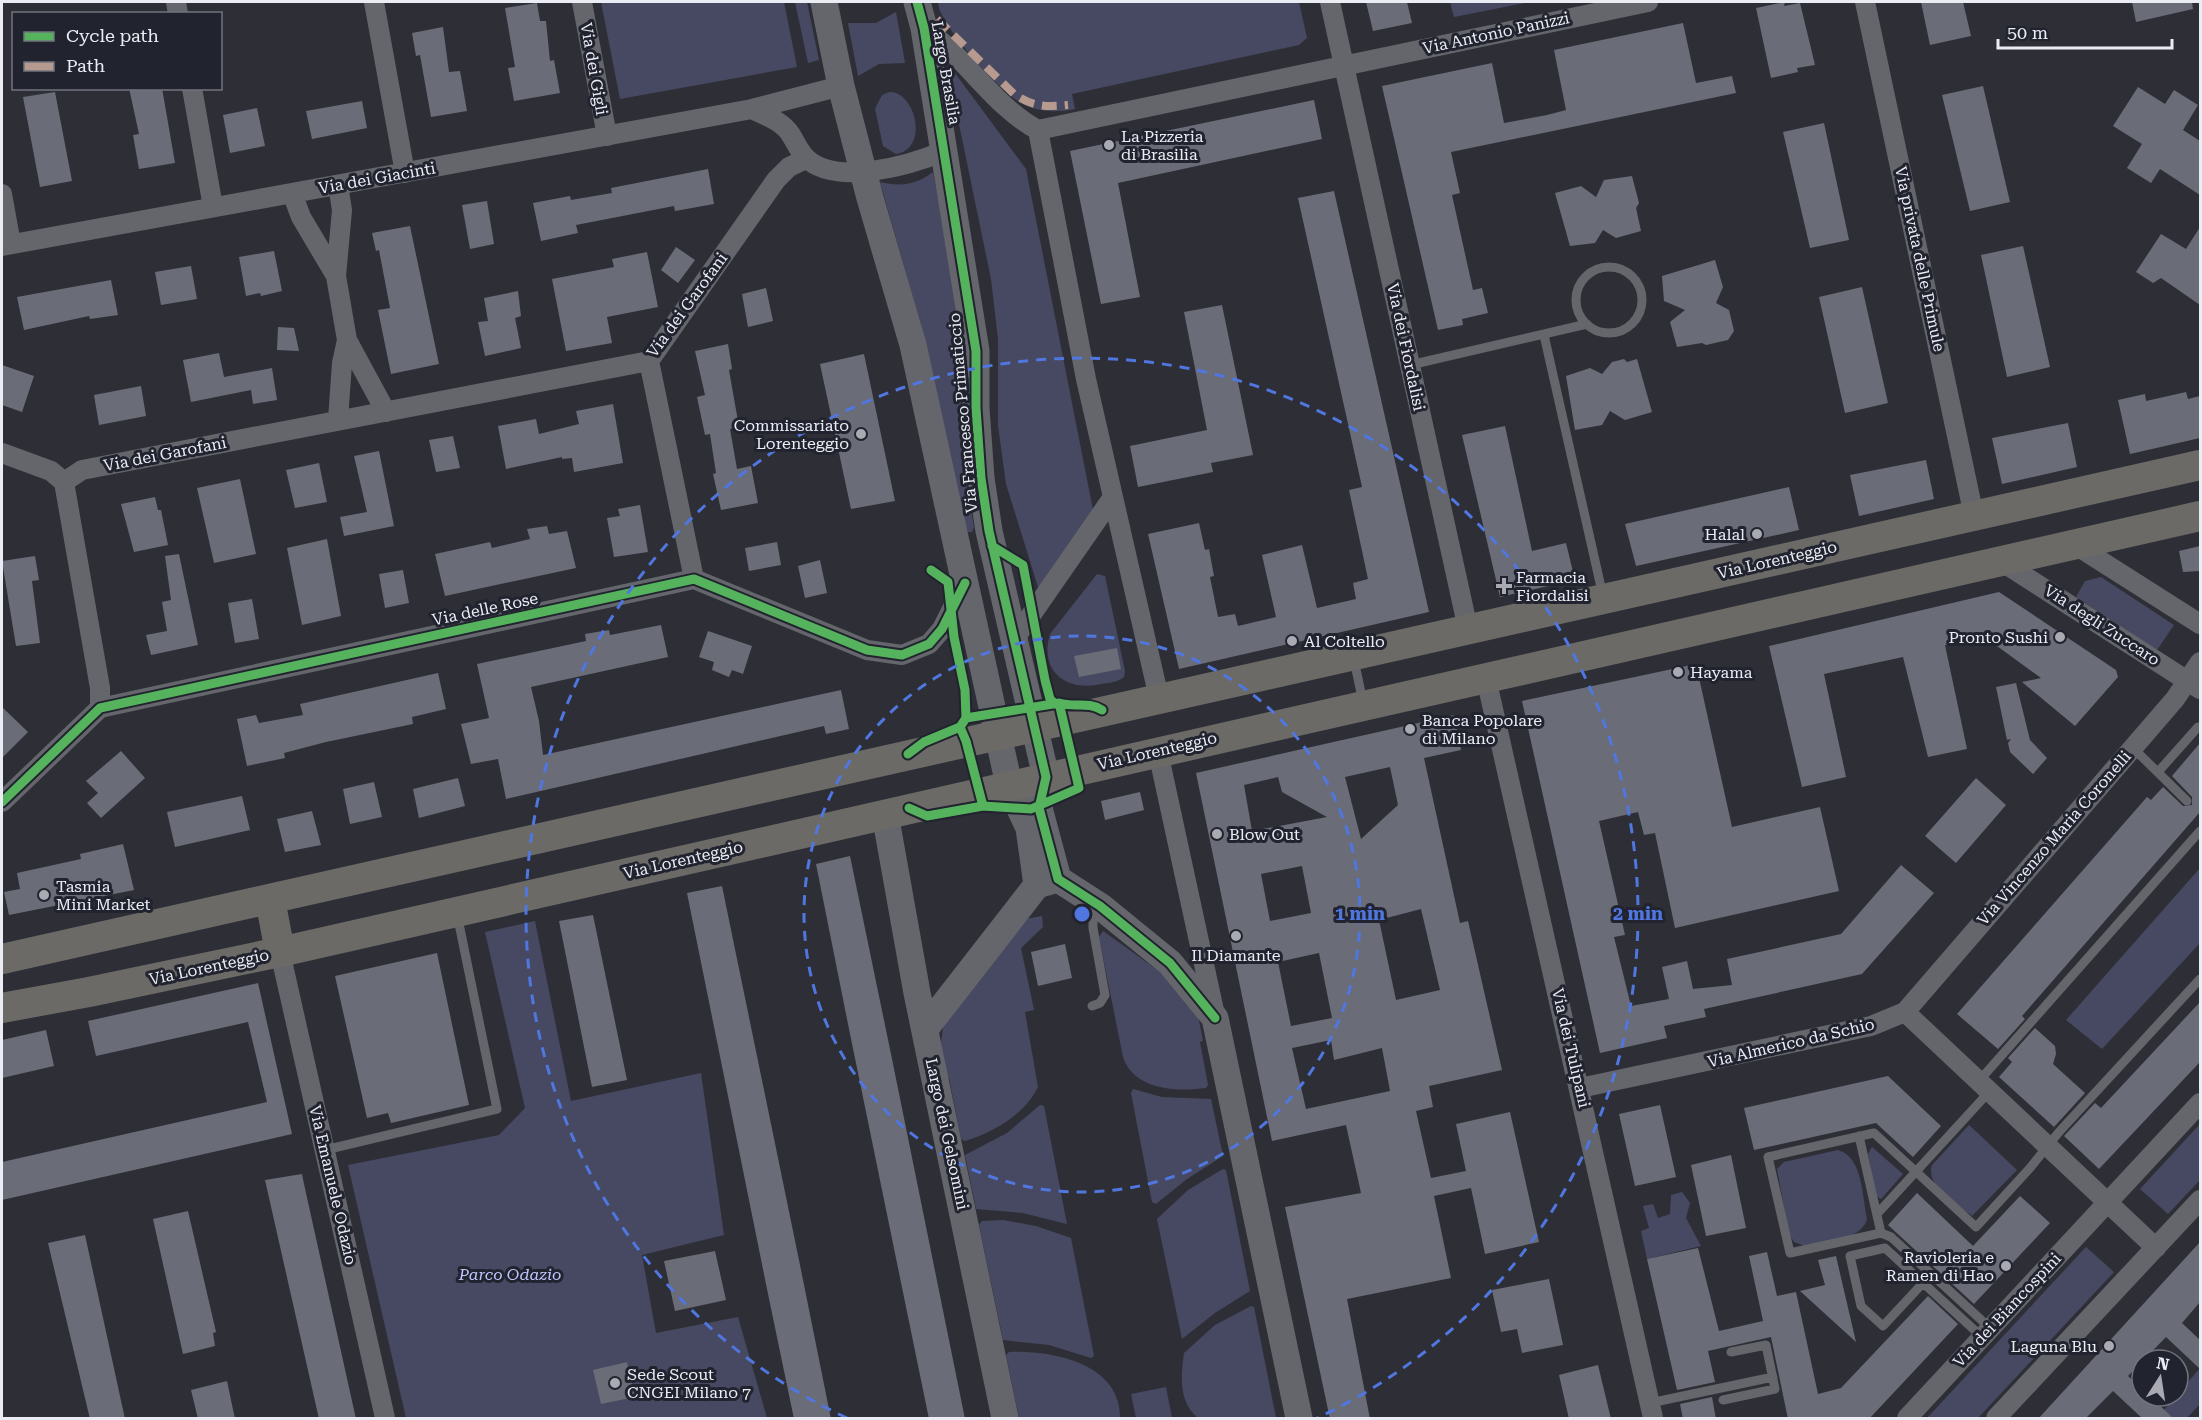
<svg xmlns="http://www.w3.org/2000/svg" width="2202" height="1420" viewBox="0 0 2202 1420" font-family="'Roboto Serif',serif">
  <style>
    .green { fill: #464961 }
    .building { fill: #6a6c77; fill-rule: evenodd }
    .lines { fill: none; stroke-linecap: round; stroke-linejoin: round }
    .lane { stroke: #65666c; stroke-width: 9 }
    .street { stroke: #65666c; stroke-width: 20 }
    .secondary { stroke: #65666c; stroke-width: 27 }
    .primary { stroke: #6c6a67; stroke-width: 30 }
    .quiet { stroke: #b69a8f; stroke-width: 8; stroke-dasharray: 15 8; stroke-linecap: butt }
    .cycleway-casing { stroke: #21232f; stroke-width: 13 }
    .cycleway { stroke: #56b35d; stroke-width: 9 }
    .ring { fill: none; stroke: #5076df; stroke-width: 3; stroke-dasharray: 10 8 }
    .poi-dot { fill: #a9aab2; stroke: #21232f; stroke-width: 2 }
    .labels { text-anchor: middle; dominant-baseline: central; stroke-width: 6; stroke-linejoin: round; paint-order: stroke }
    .street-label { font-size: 16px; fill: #ebedf5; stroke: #21232f }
    .poi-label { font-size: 16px; fill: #ebedf5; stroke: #21232f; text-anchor: start }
    .park-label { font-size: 16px; font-style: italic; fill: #bfc6fd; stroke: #21232f }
    .centre { fill: #5076df; stroke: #21232f; stroke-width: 3 }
    .ring-label { font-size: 18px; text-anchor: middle; font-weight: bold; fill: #5076df; stroke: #21232f; stroke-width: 6; stroke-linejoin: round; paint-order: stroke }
  </style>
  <rect width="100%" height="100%" fill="#2e2f36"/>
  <path class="green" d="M601,2H784L797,67L620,99Z
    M795,2H807L819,60L808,63Z
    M938,2H1299L1307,38L1299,45L1072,94L1075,109C1057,113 1037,112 1021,103C1000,91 938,24 938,2Z
    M1450,2H1530L1454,17Z
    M896,12L905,63L879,64L858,76L848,23H876Z
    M952,69L1026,169L1093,510L1044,587H1038L1006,484L998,426V339L991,279L948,71Z
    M889,92C915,90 930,149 896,154L883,146L875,109L882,95Z
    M933,172L957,297L963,463L974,527L972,532H967L924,336L880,182C900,187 916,185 933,172Z
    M1097,574L1105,576L1125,671L1124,677C1118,682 1109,683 1101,684C1066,692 1039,671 1050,634Z
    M2101,577L2174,625L2157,650L2076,597L2085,581Z
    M2200,868V943L2102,1049L2066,1020Z
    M1042,916L1043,927L1021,948L1034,1010L1025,1012L1038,1087C1025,1114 993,1133 965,1141L961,1139L949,1078L946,1079L941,1043L943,1028L1019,920Z
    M535,921L571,1101L701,1073L724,1235L642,1255L656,1333L738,1317L767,1418H406L348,1165L499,1135L525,1108L485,932Z
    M1103,931L1177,984L1198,1015L1203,1041L1200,1042L1208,1085L1206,1088C1176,1092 1134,1090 1123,1057L1099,937Z
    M1133,1089L1162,1097L1211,1099L1223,1156L1187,1179L1156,1204L1152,1202L1131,1093Z
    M1040,1105L1044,1106L1067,1224L1023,1213L976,1209L965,1155L1007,1133Z
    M2200,1124V1180L2168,1214L2140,1189Z
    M1969,1125L2017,1170L1972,1216C1958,1204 1925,1187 1932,1165Z
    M1872,1147L1903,1174L1881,1199L1876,1196L1868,1154Z
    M1838,1150C1863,1157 1862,1197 1867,1219C1861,1241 1824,1242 1805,1246L1794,1242L1789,1234L1777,1169L1784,1162Z
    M1223,1169L1226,1170L1250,1291L1215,1313L1182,1339L1157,1219L1188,1190Z
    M1682,1192L1690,1203L1686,1218L1701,1246L1647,1259L1641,1231L1649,1228L1643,1206L1653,1204L1658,1218L1670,1214L1671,1195Z
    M1003,1220L1036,1226L1071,1238L1094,1356L1091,1358L1049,1345L1003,1340L979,1225L982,1221Z
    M2086,1247L2114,1272L1978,1418H1927Z
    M1251,1306L1254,1307L1276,1418H1198C1178,1402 1181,1375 1184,1353L1215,1325Z
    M1009,1352C1051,1350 1121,1363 1120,1418H1019L1006,1355Z
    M2200,1368V1404L2187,1418H2157Z
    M1166,1387L1172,1418H1136L1131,1394Z"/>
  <path class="building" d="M1366,2H1407L1412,23L1373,31Z
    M1785,2L1784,6L1800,3L1815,65L1797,68L1798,72L1771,78L1756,8Z
    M1921,2H1963L1971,36L1930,45Z
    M2132,2H2192L2193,9L2136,22Z
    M537,3L540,21H546L550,61L554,60L560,93L514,101L508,68L515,67L505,8Z
    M1683,23L1696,83L1732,76L1736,93L1451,152L1460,193L1452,195L1473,290L1482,288L1488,313L1462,319L1463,325L1438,330L1382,86L1492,63L1504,123L1547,115L1566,110L1554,50Z
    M443,27L449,72L460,71L467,111L431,117L420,55L416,56L412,33Z
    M1983,86L2010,202L1970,211L1942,95Z
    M2138,87L2165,104L2174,90L2198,105L2183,130L2200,141V195L2160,169L2151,183L2127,168L2142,144L2113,126Z
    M129,88H162L175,163L139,169L133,135L139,134Z
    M55,92L72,181L40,187L23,97Z
    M1314,100L1322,139L1118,183L1140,297L1101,304L1070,151Z
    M362,101L367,128L312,139L306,111Z
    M257,108L265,146L230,153L223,115Z
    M1824,123L1849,240L1810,248L1783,132Z
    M708,169L714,204L675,211L674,206L576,225L578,233L541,241L533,203L570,196L571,200L612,193L611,188Z
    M1632,176L1639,203L1636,208L1641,231L1616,238L1603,230L1595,243L1570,246L1555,193L1581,186L1596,197L1604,180Z
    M1334,191L1429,612L1179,669L1148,534L1199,523L1205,550L1209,549L1214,576L1210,577L1218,617L1235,614L1238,626L1276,617L1262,555L1302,545L1317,608L1356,599L1353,583L1368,579L1349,490L1362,487L1298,198Z
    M487,201L494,244L470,249L462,205Z
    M410,226L439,364L391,374L378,310L390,308L379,250L376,251L372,233Z
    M2200,227V305L2161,278L2153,283L2136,272L2161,234L2186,249Z
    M2023,246L2050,367L2007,377L1981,255Z
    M676,247L695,260L678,283L661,270Z
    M274,251L282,291L261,296L260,293L246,296L239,257Z
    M647,252L658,307L607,317L612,343L566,351L552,279L614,267L612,259Z
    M1715,260L1723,287L1716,303L1729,310L1734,331L1728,340L1706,345L1702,343L1677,347L1670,322L1685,310L1664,301L1662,276Z
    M191,266L197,299L161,305L155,272Z
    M111,280L118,315L90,319L89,316L24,330L17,297Z
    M1862,287L1888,403L1845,413L1819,297Z
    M766,288L773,321L748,327L742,294Z
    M518,291L521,316L515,318L521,348L485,356L478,322L488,321L484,298Z
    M1222,305L1253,455L1211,463L1213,472L1138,487L1130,446L1207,430L1184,312Z
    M278,327L294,328L299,351L277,350Z
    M728,344L732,369L729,370L739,427L730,429L737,469L751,466L758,503L721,510L713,474L716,473L710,434L705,435L697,397L705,395L695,351Z
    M219,353L224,377L272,368L277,400L253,404L251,390L191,402L183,360Z
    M864,354L895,501L851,509L820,364Z
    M1624,359L1627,362L1637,359L1652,412L1625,420L1610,411L1602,425L1575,430L1566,376L1590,368L1602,374L1612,362Z
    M2,365L34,376L22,412L2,405Z
    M141,386L146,416L99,425L94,395Z
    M2186,392L2188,399L2200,396V438L2130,454L2118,400L2145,394L2146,401Z
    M613,404L623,463L574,472L572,458L562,459V457L506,469L498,426L536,419L539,434L579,424L576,411Z
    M2068,423L2077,467L2002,484L1992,438Z
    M1505,426L1532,551L1566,543L1575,580L1500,597L1462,435Z
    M453,436L460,468L436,472L429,440Z
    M379,451L394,526L344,536L340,517L367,512L354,456Z
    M1926,460L1934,499L1859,516L1850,475Z
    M319,463L327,502L295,508L286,470Z
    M240,479L256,554L214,563L197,488Z
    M1789,487L1799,530L1636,566L1625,524Z
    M155,497L158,510H161L168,545L134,552L121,504Z
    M640,505L648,552L614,557L607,518L620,516L618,509Z
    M547,526L549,534L567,531L576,568L445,596L435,554L490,542L492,548L530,539L527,529Z
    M327,539L341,616L302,625L287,548Z
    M777,542L781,565L749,571L745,548Z
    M2200,546V571L2183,572L2179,551Z
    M179,554L198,645L151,655L146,635L167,631L162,602L171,600L165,556Z
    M35,556L39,580L32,581L40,643L16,646L2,561Z
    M820,560L827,593L805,598L798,566Z
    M403,570L409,603L385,608L379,574Z
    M1999,592L2116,670L2118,677L2075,726L2022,682L2041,678L1986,638L1945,645L1967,749L1928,757L1903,657L1824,674L1846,777L1802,787L1769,646Z
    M252,599L259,639L235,643L228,603Z
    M661,625L668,657L531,687L539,721L543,755L841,690L849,729L826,734L824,726L506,799L498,759L471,764L461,724L489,718L477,664L586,641L585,634L609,630L610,635Z
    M708,631L752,646L743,674L732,670L729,677L712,670L714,662L699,657Z
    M1117,648L1121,669L1079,677L1074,656Z
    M1696,664L1732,827L1820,807L1839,891L1675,928L1655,833L1644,835L1638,812L1599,821L1625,935L1614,937L1631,1006L1669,999L1662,967L1687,961L1693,989L1732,985L1727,959L1841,934L1901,865L1934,893L1862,974L1704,1009L1706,1017L1664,1026L1667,1038L1600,1053L1522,701Z
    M438,673L446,709L412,717L413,724L326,742L284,753L285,758L247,766L237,719L256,715L259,723L303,715L300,704Z
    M2016,683L2030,740L2047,758L2033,774L2010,752L2008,743L2011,739L2007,740L1996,687Z
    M2,707L28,732L2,758Z
    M1454,715L1461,750L1424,758L1460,923L1468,921L1502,1070L1429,1086L1433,1107L1416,1111L1431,1178L1466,1171L1456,1124L1510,1112L1539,1242L1485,1254L1471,1188L1434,1196L1451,1278L1347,1299L1370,1419H1330L1285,1207L1361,1193L1346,1125L1272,1141L1196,773ZM1390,767L1398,805L1361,839L1345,777ZM1278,777L1282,792L1327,817L1252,831L1244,785ZM1302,866L1311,913L1270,921L1261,874ZM1421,909L1440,990L1396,1000L1379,920ZM1319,953L1332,1018L1291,1026L1278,962ZM1331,1040L1334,1060L1382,1048L1390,1091L1306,1109L1292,1048Z
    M2200,743V812L2022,1016L2025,1019L1998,1049L1957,1014L2147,797L2151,800L2163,787L2183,806L2192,805V797L2172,776Z
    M121,751L145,778L101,818L87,803L98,793L86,781Z
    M458,778L465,806L419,818L413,789Z
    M1976,778L2006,805L1956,863L1925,836Z
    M374,782L382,817L350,824L343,789Z
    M1140,792L1144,810L1105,820L1101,801Z
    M242,796L250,830L175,847L167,812Z
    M312,811L321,845L285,852L277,819Z
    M123,844L134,890L9,915L4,892L20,889L17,873L81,859L80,854Z
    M850,856L891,1054L965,1419H929L849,1029L816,864Z
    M722,886L800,1265L831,1419H794L767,1289L687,893Z
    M593,915L627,1080L592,1087L559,921Z
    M1065,944L1072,978L1038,986L1031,952Z
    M437,953L469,1105L391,1123L388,1113L367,1118L335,976Z
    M258,983L292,1134L2,1200V1162L267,1102L248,1022L96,1056L88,1021Z
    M2200,1002V1062L2099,1169L2064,1136L2095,1103L2101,1108Z
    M2035,1028L2055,1046L2056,1054L2053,1064L2085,1093L2054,1127L1999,1077L2012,1062L2008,1058Z
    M46,1030L54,1066L2,1078V1040Z
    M1888,1076L1941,1126L1913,1157L1876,1123L1754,1150L1744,1108Z
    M1660,1105L1676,1177L1635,1186L1619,1114Z
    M1731,1155L1746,1228L1706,1236L1691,1165Z
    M302,1174L304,1184L356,1419H319L265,1180Z
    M1917,1193L1973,1246L2020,1196L2050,1223L1974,1304L1888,1225Z
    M188,1211L216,1332L213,1333L215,1346L183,1354L153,1219Z
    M85,1235L125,1419H90L48,1243Z
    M2200,1242V1302L2182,1323L2200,1340V1369L2166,1337L2128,1376L2142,1389V1396H2150L2174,1419H2143L2113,1391L2085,1419H2038Z
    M1698,1248L1719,1331L1763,1321L1749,1256L1767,1252L1777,1296L1796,1292L1818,1394L1841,1388L1928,1296L1958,1324L1869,1419H1788L1771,1337L1708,1351L1715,1382L1677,1390L1647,1259Z
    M715,1251L726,1300L675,1311L664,1261Z
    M1836,1256L1842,1282L1856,1342L1800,1291L1825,1285L1818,1260Z
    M1549,1279L1563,1345L1522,1353L1517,1329L1501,1332L1492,1290Z
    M627,1362L635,1397L601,1404L593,1370Z
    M1598,1365L1611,1419H1569L1559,1375Z
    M227,1381L235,1419H198L191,1390Z
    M1712,1397L1716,1419H1683L1680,1404Z"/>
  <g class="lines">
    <path class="lane" d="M1576 300a33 33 0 1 1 66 0a33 33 0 1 1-66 0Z
      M1544,335L1603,596
      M1410,365L1587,324
      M1354,660L1363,702
      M2133,748L2187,801
      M2158,772L2198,727
      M1092,1006L1100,1003L1105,995L1093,928V916L1098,908
      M1978,1082L2200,831
      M1859,1136L1881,1233L1790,1253L1768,1157L1874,1133L1976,1227L2030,1168L2059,1132L2200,979
      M325,1150L497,1109L457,914
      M1877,1214L1989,1092
      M1881,1233L1891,1237L1990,1328
      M1923,1283L1883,1326L1861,1306L1850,1256L1885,1248L1982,1337
      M1723,1400L1775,1389L1766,1345L1731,1352
      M1650,1403L1773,1377"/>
    <path class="street" d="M176,2L178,14
      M374,2L405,173
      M582,2L607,136
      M1330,2L1468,629
      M1865,2L1974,516
      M924,28C966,57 993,106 1038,130L1648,2
      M192,88L213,207
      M752,109C766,116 782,121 791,135C796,143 799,151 806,158C836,187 911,165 944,151
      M1038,130L1086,379L1159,698
      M338,185L342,210L336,276L347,340L342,363L338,420
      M292,193L301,217L336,276
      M2,194L11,244
      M2,246L752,109L841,86
      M347,340L386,412
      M649,361L694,579
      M2,453L51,471L64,482
      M64,482L82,470L649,361L776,180L789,167L806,159
      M64,482L100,688V708
      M2074,544L2200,624
      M2004,563L2200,689
      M1013,641L1113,497
      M1486,678L1653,1418
      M1158,752L1215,1015
      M2,802L100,708L694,579L867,650L902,655L929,644L942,629L965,583
      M280,952L385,1418
      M1905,1012L2156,1248
      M1580,1088L1871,1026L1905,1012L2175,699L2200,662
      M1907,1418L2200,1103
      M1996,1418L2200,1200"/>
    <path class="secondary" d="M824,2L841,86L870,198L913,345L1009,785L1029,828L1037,885
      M917,2L924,28L976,351V408L981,478L989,531L1046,777L1039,808L1058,879L1100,906L1170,963L1215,1018L1299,1418
      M885,814L917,993L1005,1418
      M925,1029L1037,885L1054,880"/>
    <path class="primary" d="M270,899L280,952
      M2,959L2200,465
      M2,1008L89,992L280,952L2200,516"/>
    <path class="quiet" d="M937,19L1014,94C1033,107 1046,107 1068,105"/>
    <g class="cycleway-casing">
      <path id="cycleway" d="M917,2L924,28L976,351V408L981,478L989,531L1046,777L1039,808L1058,879L1100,906L1170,963L1215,1018
        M992,546L1023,565L1045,680L1050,699L1055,704
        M966,718L1059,703C1075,708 1088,701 1102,710
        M960,727L966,741L983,806
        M908,754L924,742L960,727L966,718L965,690L954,637L948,582L931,570
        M2,802L100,708L694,579L867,650L902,655L929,644L942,629L965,583
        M909,808L927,816L983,806L1031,809L1079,788L1059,703"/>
    </g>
    <use href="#cycleway" class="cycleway"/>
  </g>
  <g class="ring">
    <circle cx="1082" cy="914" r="278"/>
    <path d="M847 1418A556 556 0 1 1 1317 1418"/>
  </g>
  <g class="poi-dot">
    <circle cx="1109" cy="145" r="6"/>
    <circle cx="861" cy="434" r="6"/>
    <circle cx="1757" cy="534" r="6"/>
    <path d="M1501 577h6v6h6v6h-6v6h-6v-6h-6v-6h6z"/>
    <circle cx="2060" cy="637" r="6"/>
    <circle cx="1292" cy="641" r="6"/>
    <circle cx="1678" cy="672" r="6"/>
    <circle cx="1410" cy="729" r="6"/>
    <circle cx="1217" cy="834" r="6"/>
    <circle cx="44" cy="895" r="6"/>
    <circle cx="1236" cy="936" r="6"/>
    <circle cx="2006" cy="1266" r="6"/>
    <circle cx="2109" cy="1346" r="6"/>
    <circle cx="615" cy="1383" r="6"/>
  </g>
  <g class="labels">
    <g class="street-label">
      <text transform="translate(1496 33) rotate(-12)">Via Antonio Panizzi</text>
      <text transform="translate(594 69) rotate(80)">Via dei Gigli</text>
      <text transform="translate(946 73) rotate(80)">Largo Brasilia</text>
      <text transform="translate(377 178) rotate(-10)">Via dei Giacinti</text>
      <text transform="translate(1920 259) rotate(78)">Via privata delle Primule</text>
      <text transform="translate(687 305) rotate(-54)">Via dei Garofani</text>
      <text transform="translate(1406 347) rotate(78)">Via dei Fiordalisi</text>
      <text transform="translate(963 413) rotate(-95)">Via Francesco Primaticcio</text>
      <text transform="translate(165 454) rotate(-11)">Via dei Garofani</text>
      <text transform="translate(1777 560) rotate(-13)">Via Lorenteggio</text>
      <text transform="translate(485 609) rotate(-12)">Via delle Rose</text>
      <text transform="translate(2102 625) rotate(33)">Via degli Zuccaro</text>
      <text transform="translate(1157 751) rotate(-13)">Via Lorenteggio</text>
      <text transform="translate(2054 838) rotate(-49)">Via Vincenzo Maria Coronelli</text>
      <text transform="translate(683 860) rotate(-13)">Via Lorenteggio</text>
      <text transform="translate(209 967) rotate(-12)">Via Lorenteggio</text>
      <text transform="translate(1791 1043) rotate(-13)">Via Almerico da Schio</text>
      <text transform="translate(1571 1048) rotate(77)">Via dei Tulipani</text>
      <text transform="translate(947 1134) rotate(78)">Largo dei Gelsomini</text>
      <text transform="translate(333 1185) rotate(77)">Via Emanuele Odazio</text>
      <text transform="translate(2007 1310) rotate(-47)">Via dei Biancospini</text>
    </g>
    <g class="poi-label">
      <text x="1121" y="136">La Pizzeria<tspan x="1121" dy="18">di Brasilia</tspan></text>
      <text x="849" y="425" text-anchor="end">Commissariato<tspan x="849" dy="18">Lorenteggio</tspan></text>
      <text x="1745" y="534" text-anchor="end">Halal</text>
      <text x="1516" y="577">Farmacia<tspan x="1516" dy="18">Fiordalisi</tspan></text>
      <text x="2048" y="637" text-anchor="end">Pronto Sushi</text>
      <text x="1304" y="641">Al Coltello</text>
      <text x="1690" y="672">Hayama</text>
      <text x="1422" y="720">Banca Popolare<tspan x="1422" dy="18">di Milano</tspan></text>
      <text x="1229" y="834">Blow Out</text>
      <text x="56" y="886">Tasmia<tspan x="56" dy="18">Mini Market</tspan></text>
      <text x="1236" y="955" text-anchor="middle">Il Diamante</text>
      <text x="1994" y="1257" text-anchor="end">Ravioleria e<tspan x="1994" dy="18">Ramen di Hao</tspan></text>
      <text x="2097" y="1346" text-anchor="end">Laguna Blu</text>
      <text x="627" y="1374">Sede Scout<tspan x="627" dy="18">CNGEI Milano 7</tspan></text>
    </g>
    <g class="park-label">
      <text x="510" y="1274">Parco Odazio</text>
    </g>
  </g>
  <circle cx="1082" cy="914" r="9" class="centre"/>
  <g class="ring-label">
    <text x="1360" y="920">1 min</text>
    <text x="1638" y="920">2 min</text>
  </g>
  <rect width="2202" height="1420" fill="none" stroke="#ebedf5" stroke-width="6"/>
  <rect x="12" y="12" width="210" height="78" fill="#21232f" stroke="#72747e" stroke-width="1.5"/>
  <rect x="24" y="32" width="30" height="9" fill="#56b35d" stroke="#72747e" stroke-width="1.5"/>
  <text x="66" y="42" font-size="18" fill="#ebedf5">Cycle path</text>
  <rect x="24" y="62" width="30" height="9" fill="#b69a8f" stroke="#72747e" stroke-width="1.5"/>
  <text x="66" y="72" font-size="18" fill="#ebedf5">Path</text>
  <g transform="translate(2160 1378) rotate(12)"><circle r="28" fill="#21232f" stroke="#72747e" stroke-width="1.5"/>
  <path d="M0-4.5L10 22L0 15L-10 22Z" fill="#a9aab2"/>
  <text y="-9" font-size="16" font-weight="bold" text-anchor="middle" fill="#ebedf5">N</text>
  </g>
  <path d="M1998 39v9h174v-9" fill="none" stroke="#ebedf5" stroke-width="3"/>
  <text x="2007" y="39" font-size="18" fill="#ebedf5" stroke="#21232f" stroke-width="4.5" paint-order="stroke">50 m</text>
</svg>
